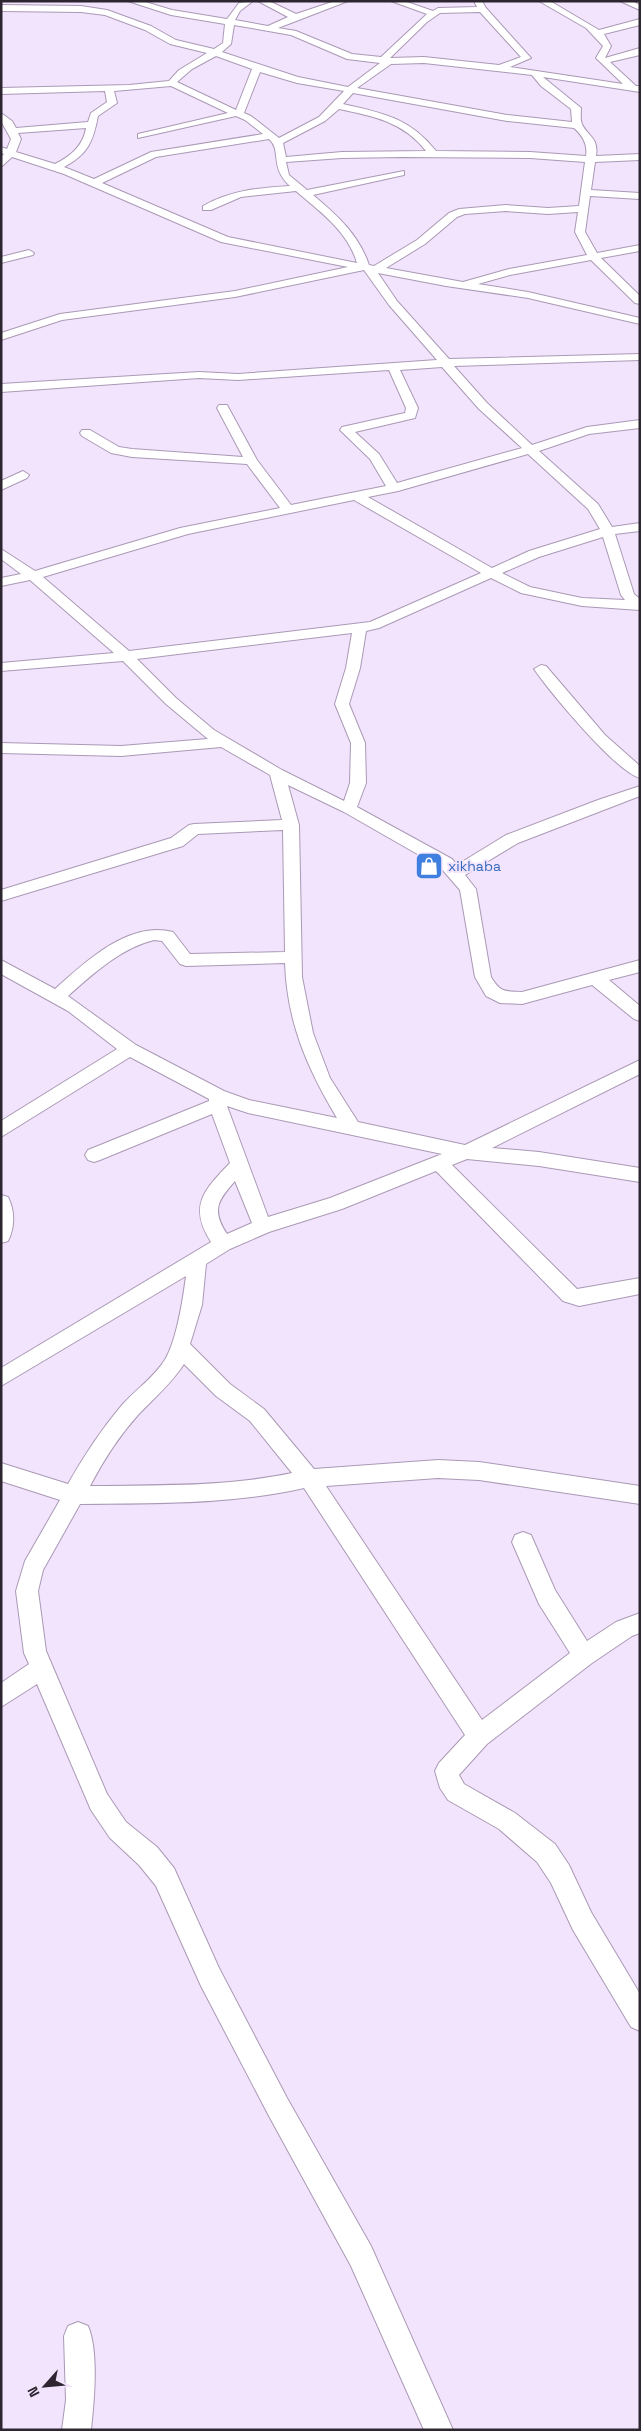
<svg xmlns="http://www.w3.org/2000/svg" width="641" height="2431" viewBox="0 0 641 2431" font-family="'Space Grotesk',sans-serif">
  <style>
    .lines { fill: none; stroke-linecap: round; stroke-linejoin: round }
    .minor-casing { stroke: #aa99b5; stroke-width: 2 }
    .minor { fill: #fff; fill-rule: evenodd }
    .labels { text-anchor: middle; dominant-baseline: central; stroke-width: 4; stroke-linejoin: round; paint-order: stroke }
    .shop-label { font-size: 14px; fill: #366cbe; stroke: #f3e4fd; text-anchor: start }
  </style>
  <rect width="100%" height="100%" fill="#f3e4fd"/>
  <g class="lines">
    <g class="minor-casing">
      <path id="minor" d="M128,1H142L172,10L227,19L239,3L253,1L240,11L235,20L268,26L288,17L258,1H269L296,14L335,1H348L278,28L296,31L352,54L381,57L427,14L391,1H404L433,11L438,8L477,7L474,1H482L486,8L531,58L510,67L623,84L596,58L603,46L586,28L539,1H550L599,30L640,19V25L604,34L611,46L605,58L640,48V55L610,62L636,86H640V92L543,77L581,108C581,112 580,120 582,124C587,136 599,137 596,156L640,154V160L595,162L591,190L640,193V199L590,196L585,232L597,253L640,245V251L601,258L640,296V304L635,303L591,260L510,275L478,284L528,292L640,318V324L528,298L446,286L378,273L397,301L449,359L640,354V360L454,366L487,403L532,445L587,427L640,420V428L589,434L539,451L598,504L612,527L640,523V531L615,534L634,594L640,599V610L582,606L521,593L491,578L379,628L366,631L360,668L349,704L365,743L366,783L357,807L452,859L457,865L506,835L598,800L640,786V796L518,843L465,875L476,889L491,977C501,993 504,991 522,992L640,960V972L609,980L640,1006V1021L634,1019L592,985L522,1004L500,1003L486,996L475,977L460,890L440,867L344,812L288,785L299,825L302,977L313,1033L330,1078L358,1122L465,1145L640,1060V1074L492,1148L539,1152L640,1168V1182L539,1166L467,1159L452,1165L577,1289L640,1278V1294L579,1306L563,1301L436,1171L342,1209L269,1232L230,1249L206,1264L202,1305L190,1344L230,1384L264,1409L314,1469L438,1460L479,1462L640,1486V1504L479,1480L438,1478L326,1486L482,1720L570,1653L539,1604L512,1542L515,1535L523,1532L531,1535L555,1590L587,1641L616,1622L640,1613V1633L632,1636L592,1663L487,1744L459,1775L464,1784L515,1813L555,1844L569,1865L591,1912L640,1994V2031L631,2027L573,1930L551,1883L537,1862L499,1829L448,1800L440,1788L435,1771L439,1763L465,1735L304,1488C230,1505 155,1503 80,1504L43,1570L38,1591L46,1651L107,1794L126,1822L157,1847L174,1868L219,1968L287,2098L371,2246L453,2430H424L351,2266L269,2116L201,1986L156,1886L139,1865L110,1838L91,1810L37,1684L1,1707V1683L29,1664L24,1653L16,1591L25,1561L60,1500L1,1481V1463L68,1484C84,1456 101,1430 122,1405C136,1389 155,1377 166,1358C177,1338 183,1299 186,1276L1,1386V1368L211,1242C188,1206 204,1190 230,1163L212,1114L100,1160L94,1162L88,1160L85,1155L88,1150L209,1101V1099L130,1057L1,1137V1121L117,1049L68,1011L1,974V960L55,989C85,962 129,920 173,932L190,954L285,952L283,830L198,834L183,846L1,901V890L171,838L189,825L194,824L282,820L270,775L221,747L121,756L1,753V743L121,746L208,739L166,704L123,661L1,671V663L114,653L30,580L1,586V578L21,574L1,559V549L35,571L180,528L280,508L247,464L132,457L111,453L82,436L80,433L82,430H90L119,447L132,449L243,457L217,408L219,405H227L257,460L291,505L386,486L370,459L340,430L342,427L405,413L406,408L389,370L238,380L199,378L1,392V384L199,372L238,374L437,360L389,305L364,270L235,297L62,320L1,340V333L60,314L235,291L348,267L221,242L64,174L12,157L1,167V157L4,154L1,153V147L7,149L11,139L1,121V113L12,121L16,128L88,122L91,113L107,102L105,91L1,94V88L129,85L169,81L179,70L207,53L170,44L145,30L105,15L81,12L1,11V5L81,6L107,10L151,26L176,40L214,49L223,43L225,24L171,15ZM480,12L521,57L499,65L424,57L390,58L427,22L440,13ZM234,25L291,35L347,59L380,63L348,87L298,77L222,52L231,44ZM216,56L252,69L236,110L177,82L192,69ZM424,63L532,75L541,86L571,109L572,122L507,115L357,88L391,64ZM260,72L297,83L344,91L319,117L279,138L251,116L244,113ZM171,86L228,113L138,134V138L236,116L245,120L263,134L151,152L94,179L64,167C88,154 93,142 98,116L117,103L114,91ZM353,93L507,121L574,128C582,135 588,144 586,156L530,152L436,151C410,118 383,113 343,104ZM339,109C373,116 404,122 426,151L342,152L286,157L283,143L325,121ZM86,128C83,146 71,156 55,164L16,152L21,139L18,133ZM269,139C282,150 269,167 290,186C259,188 231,190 203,206V210H211L241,197L296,191C319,211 348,231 357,263L228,237L102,183L156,157ZM401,157L530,158L585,162L579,206L548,208L506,205L459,209L449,213L417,240L374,266L369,265C359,235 337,215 313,195L404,175V171L307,190L289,175L286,162L342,158ZM506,211L548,214L578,212L575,232L587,255L509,269L463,282L386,268L425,244L457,217L465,214ZM442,367L479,409L522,448L397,483L379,454L355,432L415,418L418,408L400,370ZM528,454L588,509L600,529L529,551L492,568L368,497L398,491ZM354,500L481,573L370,622L129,651L43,577L188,534ZM603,537L621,595L625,600L582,598L530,587L502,573L539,557ZM352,633L346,668L335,704L351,743L350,783L344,801L282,770L214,730L176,698L137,659ZM154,940L162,941L180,964L186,966L285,963C287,1022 307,1068 337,1118L249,1100L224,1091L136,1045L68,996C93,974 121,948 154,940ZM227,1106L248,1113L442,1154L330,1198L268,1217ZM235,1181L252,1223L227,1234C211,1210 218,1200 235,1181ZM184,1364L216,1396L250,1421L292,1473C226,1487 157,1485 90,1486C103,1461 119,1436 138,1415C154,1398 171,1384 184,1364Z
        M620,1H632L640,5V10Z
        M29,250L34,253L33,255L1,263V257Z
        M23,471L29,475L27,478L1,490V481Z
        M541,665L546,666L605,735L640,766V778C615,771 550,692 534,669Z
        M1,1195L8,1197C15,1211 15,1227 8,1241L1,1243Z
        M78,2322L88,2326C99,2352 94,2402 91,2430H62L66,2400L64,2336L68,2326Z"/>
    </g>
    <use href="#minor" class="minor"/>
  </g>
  <defs>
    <g id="shop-square" transform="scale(1.4375)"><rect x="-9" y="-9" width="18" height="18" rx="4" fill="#3f7fe0" stroke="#f3e4fd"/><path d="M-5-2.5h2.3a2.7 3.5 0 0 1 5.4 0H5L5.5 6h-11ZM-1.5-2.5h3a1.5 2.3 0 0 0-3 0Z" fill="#fff"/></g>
  </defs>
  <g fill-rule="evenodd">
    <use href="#shop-square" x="429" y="866"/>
  </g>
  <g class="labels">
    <g class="shop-label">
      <text x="448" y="866">xikhaba</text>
    </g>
  </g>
  <rect width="641" height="2431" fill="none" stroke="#2d2631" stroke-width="5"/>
  <g transform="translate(45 2386) rotate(243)" stroke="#f3e4fd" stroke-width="4" paint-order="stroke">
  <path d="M0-4L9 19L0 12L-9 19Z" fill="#2d2631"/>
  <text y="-8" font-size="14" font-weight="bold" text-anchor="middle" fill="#2d2631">N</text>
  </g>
</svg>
